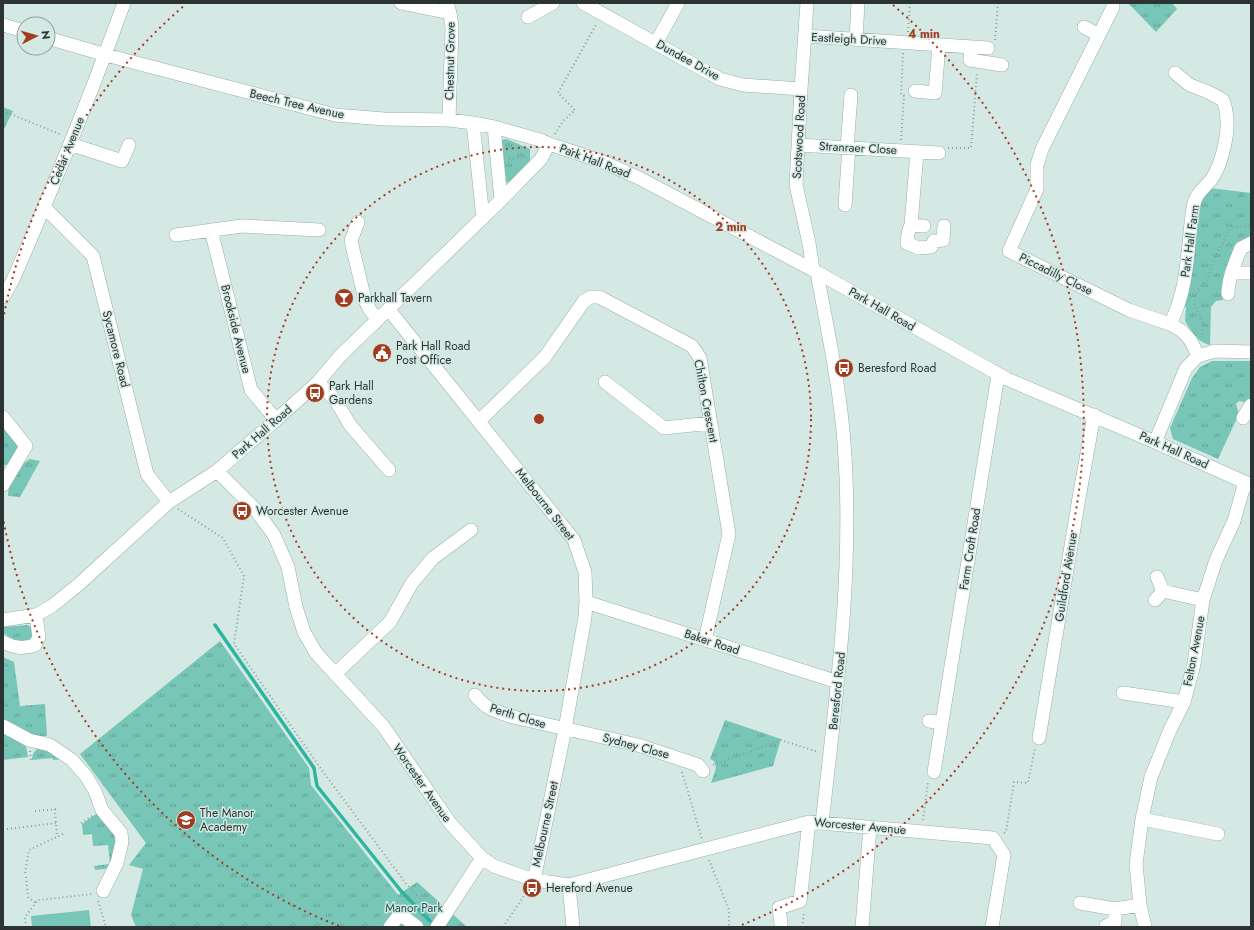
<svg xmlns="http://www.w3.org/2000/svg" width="1254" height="930" viewBox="0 0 1254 930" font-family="Jost,sans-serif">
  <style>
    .grass { fill: url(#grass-tufts) }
    .garden { fill: #78c6b7 }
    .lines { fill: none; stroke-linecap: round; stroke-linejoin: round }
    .stream { stroke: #2eb5a2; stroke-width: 3.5 }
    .minor-casing { stroke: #9aaeaa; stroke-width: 14 }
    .path { stroke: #8e9e9a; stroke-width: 2; stroke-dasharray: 1 3; stroke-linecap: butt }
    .minor { stroke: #fff; stroke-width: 13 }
    .ring { fill: none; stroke: #a33b1f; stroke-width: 2; stroke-dasharray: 2 4 }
    .labels { text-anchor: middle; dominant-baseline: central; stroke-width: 3; stroke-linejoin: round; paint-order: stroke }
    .street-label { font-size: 12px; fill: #2c3433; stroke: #d4e9e4 }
    .poi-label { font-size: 12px; fill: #2c3433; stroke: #d4e9e4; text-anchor: start }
    .park-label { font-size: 12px; fill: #1f554c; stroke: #d4e9e4 }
    .centre { fill: #a33b1f; stroke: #d4e9e4; stroke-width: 2 }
    .ring-label { font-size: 12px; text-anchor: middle; font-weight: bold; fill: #a33b1f; stroke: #d4e9e4; stroke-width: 3; stroke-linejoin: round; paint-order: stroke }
  </style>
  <defs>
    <pattern id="grass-tufts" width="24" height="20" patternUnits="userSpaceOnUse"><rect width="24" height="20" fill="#78c6b7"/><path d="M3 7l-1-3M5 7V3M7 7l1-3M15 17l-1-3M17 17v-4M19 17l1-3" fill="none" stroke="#63a295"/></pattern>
  </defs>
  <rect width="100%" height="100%" fill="#d4e9e4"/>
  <path class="grass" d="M1128,3H1172L1177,9L1156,32Z
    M3,107L13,111L3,131Z
    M507,139L530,149V162L511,181L505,183L500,140Z
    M1210,188L1251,193V239L1224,290L1223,300L1216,301L1211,307L1210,345C1197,342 1192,332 1185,321L1186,307L1184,306L1199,208L1203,198Z
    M1212,361H1251V401L1248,403L1239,401L1236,404L1239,414L1218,459L1173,439L1170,428L1192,378L1200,367Z
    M3,424L17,442L18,449L10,464L5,465L3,464Z
    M30,459L40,461L20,497L8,496C8,483 18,465 30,459Z
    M27,625L34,629L33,635L30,641L19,643L3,633V627Z
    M220,641L309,768L311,785L398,895L417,882L467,927H136L131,915L143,869L129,865L146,843L80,754Z
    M3,657L14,662L20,706L45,704L47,736H33L3,723Z
    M725,720L781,739L773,766L711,783L716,768L714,761L710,759Z
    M3,729C19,737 26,738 28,757L3,760Z
    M42,746L65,759L53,760L52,758L32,760C32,753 36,749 42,746Z
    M103,809C121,835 122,832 114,863L105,869L95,870L94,866L110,864L108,845L93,846L92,834L83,835L82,824Z"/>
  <path class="garden" d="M89,910L91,927H32L31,916Z"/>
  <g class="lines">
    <path class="stream" d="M215,625L314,768L317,786L401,891L430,921"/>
    <g class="minor-casing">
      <path id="minor" d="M401,3L450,13
        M447,3L450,13L452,27L449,120
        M583,3L720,79L743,85L801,89
        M807,3L801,89L796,185L809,243L813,270
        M1113,7L1042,149L1037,165V189L1009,251L1129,310L1170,324L1182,331L1191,341L1198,356
        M528,17L553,3
        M3,25L24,31
        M1084,27L1099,35
        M805,36L988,48
        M48,38L106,55L335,115L384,119L449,120L473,123L494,127L540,140L549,144L601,161L639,178L813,270L1007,379L1155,442L1251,485
        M856,39L858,3
        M656,43L678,3
        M971,47L970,60L1002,65
        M915,91L935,93L939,45
        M473,123L483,218
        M494,127L501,200
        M70,144L122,161L129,145
        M798,145L939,153
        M847,147L851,95
        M917,152L911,225L924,226
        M845,205L849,147
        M44,207L93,256L147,474L169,502
        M358,222L351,241L365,300L370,310L378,320
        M911,225L908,233L907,243L918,248L931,247L934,241L943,240L944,226
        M211,230L251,390L276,420
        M176,235L242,226L319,230
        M817,272C827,329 840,386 844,443C854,570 836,697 822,823
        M1232,273H1251
        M1228,294C1228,278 1235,263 1241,248L1251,243
        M3,297L12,282C52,190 90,97 124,3
        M389,310L574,540L585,572L586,602L585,617L565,729L534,880
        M1170,324C1189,288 1187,247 1193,208C1195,194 1203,189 1211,180C1222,165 1230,130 1226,112C1226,108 1224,104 1223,100L1208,92L1190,85L1175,73
        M318,382L336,401L350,425L389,470
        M605,382L664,428L711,423
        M3,417L26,446L3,485
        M1243,418L1251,405
        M479,421L545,357L584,301L591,297H599L692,346L700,358L729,534L705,640
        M1155,442L1186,368L1198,356L1215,351L1251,352
        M217,471L255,509L274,535L288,567L296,607L304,632L316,653L383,726L450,823L482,858L494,866L534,880L569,885L809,822L993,838L1004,855L992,927
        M1163,591L1203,600
        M1155,600L1163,591L1157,577
        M586,602L838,682
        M3,620L36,615L52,606L78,585L169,502L217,471L276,420L318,382L340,356L501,200L541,159L549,144
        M3,642C15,648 23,649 35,645L39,637L36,615
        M335,674L390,622L412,583L433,558L471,530
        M1123,693L1184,702
        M475,695C485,709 498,712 513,717L638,745L698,765L703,771
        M929,721L942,723
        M3,726L29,740L50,745L72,760L86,776L95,791L102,810L121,833L122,842L117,863L103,891
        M1039,738L1079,498L1094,415
        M934,772L998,375
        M1142,819L1218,834
        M569,885L573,927
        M1080,903L1115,909L1140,905
        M781,924L779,908L800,901L809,822
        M390,927L400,914L417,927
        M437,927L482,858
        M862,927L870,827
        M1106,927V926L1115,922V909
        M1145,927L1140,905L1136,864L1142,819L1151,777L1170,730L1184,702L1194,664L1203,600L1216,560L1234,521L1245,482"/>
    </g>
    <path class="path" d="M908,32L910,3
      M995,40L998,3
      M3,111L62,135
      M555,134L563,121L575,110L558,93L597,23
      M901,140L904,96L901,95L903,53
      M948,148H971L977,72
      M509,159L526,157
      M1202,335L1203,323L1195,304V296L1199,288L1207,279L1216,255L1224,241L1227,233L1233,227L1251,226
      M178,509L223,538L244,576L234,644L321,769L407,885L433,912
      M30,751L31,761
      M713,765L781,740L818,752
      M682,772L702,839
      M55,809L57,837
      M35,811L59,809
      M923,820L928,782
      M81,823L92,816
      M7,829L56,823
      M1004,833L1006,832L1014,782L1028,783L1035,748
      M709,860L729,910V927
      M25,873L29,850L65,833
      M26,877L28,897L36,903
      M98,901L106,927
      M26,927L25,917L38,900L93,894
      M503,927L528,890
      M802,927L804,912"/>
    <use href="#minor" class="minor"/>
  </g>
  <g class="ring">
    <circle cx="539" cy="419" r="272"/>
    <path d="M339 926A545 545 0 0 1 3 518M3 320A545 545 0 0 1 185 5M893 5A545 545 0 0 1 739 926"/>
  </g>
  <defs>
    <g id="bar-disc" transform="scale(1)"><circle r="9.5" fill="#a33b1f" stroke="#d4e9e4"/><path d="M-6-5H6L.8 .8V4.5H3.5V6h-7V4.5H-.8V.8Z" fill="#fff"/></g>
    <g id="civic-disc" transform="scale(1)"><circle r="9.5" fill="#a33b1f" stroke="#d4e9e4"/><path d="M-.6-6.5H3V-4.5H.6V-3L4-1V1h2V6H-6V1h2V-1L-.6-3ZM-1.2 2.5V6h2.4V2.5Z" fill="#fff"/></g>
    <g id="bus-disc" transform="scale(1)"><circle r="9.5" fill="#a33b1f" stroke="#d4e9e4"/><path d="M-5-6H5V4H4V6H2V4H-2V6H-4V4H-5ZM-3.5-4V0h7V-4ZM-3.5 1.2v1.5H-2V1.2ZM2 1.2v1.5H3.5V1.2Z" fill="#fff"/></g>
    <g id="school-disc" transform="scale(1)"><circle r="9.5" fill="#a33b1f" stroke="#d4e9e4"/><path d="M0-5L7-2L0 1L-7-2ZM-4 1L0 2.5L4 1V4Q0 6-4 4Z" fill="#fff"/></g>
  </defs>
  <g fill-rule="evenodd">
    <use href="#bar-disc" x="344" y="298"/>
    <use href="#civic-disc" x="382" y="353"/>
    <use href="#bus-disc" x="844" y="368"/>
    <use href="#bus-disc" x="315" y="393"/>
    <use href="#bus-disc" x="242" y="511"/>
    <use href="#school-disc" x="186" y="820"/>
    <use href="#bus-disc" x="532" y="888"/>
  </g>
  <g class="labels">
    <g class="street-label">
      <text transform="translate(849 39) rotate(3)">Eastleigh Drive</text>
      <text transform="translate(688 60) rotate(29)">Dundee Drive</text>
      <text transform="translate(450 61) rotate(-89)">Chestnut Grove</text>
      <text transform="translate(297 104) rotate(13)">Beech Tree Avenue</text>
      <text transform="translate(799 137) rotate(-87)">Scotswood Road</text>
      <text transform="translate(858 148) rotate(3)">Stranraer Close</text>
      <text transform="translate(67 151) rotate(-68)">Cedar Avenue</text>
      <text transform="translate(595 161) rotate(21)">Park Hall Road</text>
      <text transform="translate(1190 241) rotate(-82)">Park Hall Farm</text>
      <text transform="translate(1056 274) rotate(26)">Piccadilly Close</text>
      <text transform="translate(882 309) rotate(30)">Park Hall Road</text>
      <text transform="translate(236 329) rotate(76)">Brookside Avenue</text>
      <text transform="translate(116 349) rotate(76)">Sycamore Road</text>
      <text transform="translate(706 401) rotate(79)">Chilton Crescent</text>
      <text transform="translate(262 432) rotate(-41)">Park Hall Road</text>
      <text transform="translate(1174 450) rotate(24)">Park Hall Road</text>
      <text transform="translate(545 504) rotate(52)">Melbourne Street</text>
      <text transform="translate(970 549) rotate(-81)">Farm Croft Road</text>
      <text transform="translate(1066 577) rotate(-81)">Guildford Avenue</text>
      <text transform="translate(712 642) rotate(18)">Baker Road</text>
      <text transform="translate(1194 651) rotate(-79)">Felton Avenue</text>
      <text transform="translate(837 691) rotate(-84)">Beresford Road</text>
      <text transform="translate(518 716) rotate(17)">Perth Close</text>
      <text transform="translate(636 746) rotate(15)">Sydney Close</text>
      <text transform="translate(422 783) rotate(55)">Worcester Avenue</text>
      <text transform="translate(545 824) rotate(-78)">Melbourne Street</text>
      <text transform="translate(860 826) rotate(5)">Worcester Avenue</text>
    </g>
    <g class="poi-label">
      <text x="358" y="298">Parkhall Tavern</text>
      <text x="396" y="346">Park Hall Road<tspan x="396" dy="14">Post Office</tspan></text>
      <text x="858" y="368">Beresford Road</text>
      <text x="329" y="386">Park Hall<tspan x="329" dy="14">Gardens</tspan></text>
      <text x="256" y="511">Worcester Avenue</text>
      <text x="200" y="813">The Manor<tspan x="200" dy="14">Academy</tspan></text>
      <text x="546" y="888">Hereford Avenue</text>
    </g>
    <g class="park-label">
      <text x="414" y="908">Manor Park</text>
    </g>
  </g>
  <circle cx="539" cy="419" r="6" class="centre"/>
  <g class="ring-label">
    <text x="924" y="38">4 min</text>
    <text x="731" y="231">2 min</text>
  </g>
  <rect width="1254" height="930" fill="none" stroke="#2c3433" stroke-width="8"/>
  <g transform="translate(36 36) rotate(84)"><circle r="19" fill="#d4e9e4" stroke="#91a19d"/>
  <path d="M0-3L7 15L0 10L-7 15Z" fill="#a33b1f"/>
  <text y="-6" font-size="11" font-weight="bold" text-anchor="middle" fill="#2c3433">N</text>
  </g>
</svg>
